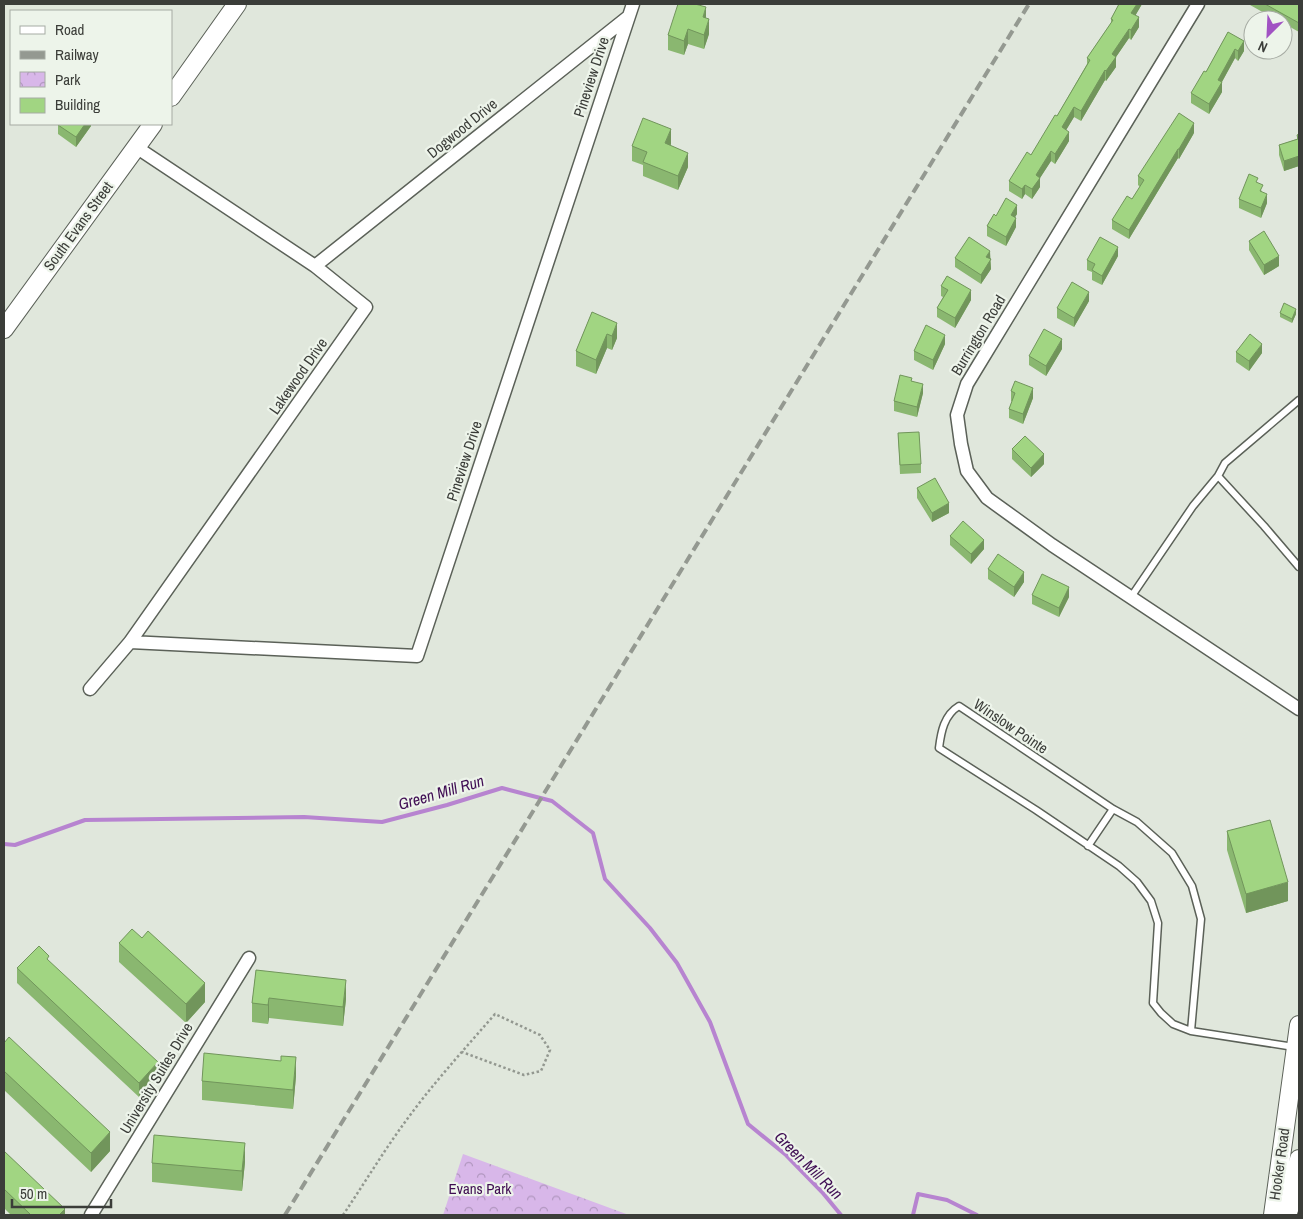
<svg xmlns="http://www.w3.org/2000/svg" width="1303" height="1219" viewBox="0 0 1303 1219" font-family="'Archivo Narrow',sans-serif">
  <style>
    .park { fill: url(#park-crowns) }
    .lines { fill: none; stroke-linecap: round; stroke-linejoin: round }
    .stream { stroke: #b784d0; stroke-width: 4 }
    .service-casing { stroke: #5b6158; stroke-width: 9 }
    .minor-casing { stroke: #5b6158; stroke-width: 15 }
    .secondary-casing { stroke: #5b6158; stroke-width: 20 }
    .path { stroke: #939890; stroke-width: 2.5; stroke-dasharray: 2.5 2.5; stroke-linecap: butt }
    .service { stroke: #fff; stroke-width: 6 }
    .minor { stroke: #fff; stroke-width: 12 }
    .secondary { stroke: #fff; stroke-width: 18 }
    .rail { stroke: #949991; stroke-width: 4; stroke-dasharray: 10 5; stroke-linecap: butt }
    .wall { fill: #8ab770 }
    .shaded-wall { fill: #71955b }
    .building { fill: #a1d582; stroke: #71955b }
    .labels { text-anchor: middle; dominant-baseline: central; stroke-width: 4.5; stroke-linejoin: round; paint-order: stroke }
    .street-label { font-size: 15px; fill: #3b3d39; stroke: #edf4ea }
    .park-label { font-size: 15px; fill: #3f0c52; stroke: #edf4ea }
    .water-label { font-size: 16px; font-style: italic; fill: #3f0d53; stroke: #edf4ea }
  </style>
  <defs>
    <pattern id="park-crowns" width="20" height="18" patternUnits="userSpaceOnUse" patternTransform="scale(1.25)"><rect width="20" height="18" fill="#d8b7e9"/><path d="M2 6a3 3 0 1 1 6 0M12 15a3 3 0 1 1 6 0" fill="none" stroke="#b096be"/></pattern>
  </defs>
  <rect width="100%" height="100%" fill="#e0e7dc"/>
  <path class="park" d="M463,1154L629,1215H443Z"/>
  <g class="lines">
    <path class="stream" d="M4,844L15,845L85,820L304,817L382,822L447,805L502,788L552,801L593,833L605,879L650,928L677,963L710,1022L748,1124L786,1155L822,1192L841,1215
      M913,1215L918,1194L947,1200L977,1215"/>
    <g class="service-casing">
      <path id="service" d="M1218,476L1264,526L1299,567
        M1131,597L1193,506L1218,476L1225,463L1299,400
        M1088,846L1113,809
        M1191,1031L1201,919L1192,886L1172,853L1137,822L1113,809L959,706C944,715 941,732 939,748L1036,810L1119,866L1137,882L1151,901L1158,923L1153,1003L1161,1013L1173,1024L1191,1031L1294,1047"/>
    </g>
    <g class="minor-casing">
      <path id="minor" d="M1198,4L967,384L957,415L961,444L967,471L987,498L1052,545L1299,709
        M315,266L628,17
        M130,642L417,656L633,4
        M90,689L130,642L366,307L315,266L136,147
        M91,1215L249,958"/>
    </g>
    <g class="secondary-casing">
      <path id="secondary" d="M171,97L237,4
        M4,329L153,124
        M1273,1215L1299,1025
        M1287,1215L1291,1204L1299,1159"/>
    </g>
    <path class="path" d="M343,1215C362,1187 380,1157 400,1129C428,1089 462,1052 495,1014L540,1035L550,1050L541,1071L524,1075L462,1052"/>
    <use href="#service" class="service"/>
    <use href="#minor" class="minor"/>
    <use href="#secondary" class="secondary"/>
    <path class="rail" d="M285,1215L1029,4"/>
  </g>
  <path class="wall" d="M1119,4H1142L1135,16L1139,27L1131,40L1129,38L1116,57V67L1106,81L1105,80L1081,121L1074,117L1066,130L1069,141L1055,164L1051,161L1040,178V187L1032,199L1025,194L1022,199L1009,191V181L1031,155L1057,116L1087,64V58L1111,23V19Z
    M1250,4H1299V32L1283,23V20H1277L1250,5Z
    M706,18L709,34L704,49L688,44L684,55L668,50V35Z
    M1228,32L1244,51L1238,61L1235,58L1222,82V92L1209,114L1191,103V93L1206,72Z
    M91,124V126L76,147L58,134V125Z
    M1194,133L1179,159L1178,158L1129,239L1112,229V220L1132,199L1140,187L1138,185V176Z
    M1299,134V166L1284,171L1279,155V145L1297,139V135Z
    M671,144L670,146L688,167L678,190L643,176V165L632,161V146Z
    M1258,183L1267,203L1261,218L1239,208V199Z
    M1017,214L1015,217L1016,227L1006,246L987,236V226L996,216Z
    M1249,241L1279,266L1264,275L1249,250Z
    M1118,256L1102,285L1092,280V272L1087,270V260Z
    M955,258L990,259L991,269L981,284L955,267Z
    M941,286L971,300L955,328L937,317V308L943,297L941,296Z
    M1089,301L1074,327L1057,318V308Z
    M592,312L617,338L612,350L607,348L596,374L576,366V351Z
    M1280,313L1296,314L1292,323L1280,317Z
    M945,344L933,370L914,360V351Z
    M1062,349L1046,376L1029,365V356Z
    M1236,352L1262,353L1249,371L1236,362Z
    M912,381L923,393L917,417L894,411V401Z
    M1011,391L1033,398L1023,424L1009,418V409L1012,401H1011Z
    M898,433L921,464V473L900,474Z
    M1012,449L1044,464L1031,477L1012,459Z
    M917,488L949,513L932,522L917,498Z
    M950,536L984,549L971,564L950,545Z
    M988,569L1024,582L1014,597L988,579Z
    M1032,595L1069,597L1059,617L1032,604Z
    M1227,831L1288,901L1246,913L1227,850Z
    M119,943L205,1002L186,1023L119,962Z
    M49,961L158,1076L139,1097L17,983V968Z
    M256,970L346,999L343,1026L269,1018L268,1024L252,1022V1003Z
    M4,1043L110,1151L91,1172L4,1090Z
    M296,1076L293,1109L202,1100V1081Z
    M4,1151L65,1215H11L4,1208Z
    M245,1162L242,1191L152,1182V1163Z"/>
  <path class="shaded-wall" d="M1137,4H1142L1131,23V13Z
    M706,7V22L703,17Z
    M1139,17V27L1131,40V30Z
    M709,19V34L704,49V35Z
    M688,29V44L684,55V41Z
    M1129,29V38L1116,57V67L1106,81V71L1112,54Z
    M1244,41V51L1238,61V51Z
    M1235,49V58L1218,89V80Z
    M1105,70V80L1081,121V111Z
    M1222,82V92L1209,114V104Z
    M1074,107V117L1062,137V127Z
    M1194,123V133L1179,159V149Z
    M85,124H91V126L76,147V137Z
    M671,129V144L665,158V143Z
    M1069,132V141L1055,164V154Z
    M1178,149V158L1129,239V230Z
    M1051,151V161L1040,178V187L1032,199V189L1036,175Z
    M688,153V167L678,190V176Z
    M1299,156V166L1284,171V161Z
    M1025,185V194L1022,199V189Z
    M1267,194V203L1261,218V208Z
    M1017,205V214L1011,224V215Z
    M1016,218V227L1006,246V237Z
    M1118,247V256L1102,285V276Z
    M990,251L991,269L981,284V275L986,257Z
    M1279,256V266L1264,275V265Z
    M971,290V300L955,328V318Z
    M1089,292V301L1074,327V318Z
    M1296,309V314L1292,323V319Z
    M617,323V338L612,350V336Z
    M607,334V348L596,374V360Z
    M945,335V344L933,370V360Z
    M1062,339V349L1046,376V366Z
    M1262,344V353L1249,371V361Z
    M923,384V393L917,417V407Z
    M1033,388V398L1023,424V414Z
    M1044,454V464L1031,477V468Z
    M949,503V513L932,522V513Z
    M984,540V549L971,564V554Z
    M1024,572V582L1014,597V587Z
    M1069,587V597L1059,617V608Z
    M1288,882V901L1246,913V894Z
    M346,980V999L343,1026V1007Z
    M205,983V1002L186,1023V1004Z
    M269,998V1018L268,1024V1005Z
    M296,1057V1076L293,1109V1090Z
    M158,1062V1076L139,1097V1083Z
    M110,1132V1151L91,1172V1153Z
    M245,1143V1162L242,1191V1171Z
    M65,1209V1215H59Z"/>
  <path class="building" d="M678,4H695L706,7L703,17L709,19L704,35L688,29L684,41L668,35Z
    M1119,4H1137L1131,13L1139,17L1131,30L1129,29L1112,54L1116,57L1106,71L1105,70L1081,111L1074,107L1062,127L1069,132L1055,154L1051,151L1036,175L1040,178L1032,189L1025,185L1022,189L1009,181L1027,152L1031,155L1055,115L1057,116L1090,60L1087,58L1113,20L1111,19Z
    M1265,4H1299V23Z
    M1228,32L1244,41L1238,51L1235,49L1218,80L1222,82L1209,104L1191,93L1204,71L1206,72Z
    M1179,113L1194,123L1179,149H1178L1129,230L1112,220L1127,196L1132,199L1144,180L1138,176Z
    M643,118L671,129L665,143L688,153L678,176L643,162L647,152L632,146Z
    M59,124H85L76,137L58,125Z
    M1299,134V156L1284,161L1279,145L1298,139L1297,135Z
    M1249,174L1258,178L1256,182L1263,185L1260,191L1267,194L1261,208L1239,199Z
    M1006,198L1017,205L1011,215L1016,218L1006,237L987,226L994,214L996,216Z
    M1264,231L1279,256L1264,265L1249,241Z
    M969,237L990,251L986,257L991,259L981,275L955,258Z
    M1100,237L1118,247L1102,276L1092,270L1095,264L1087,260Z
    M947,276L971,290L955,318L937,308L948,290L941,286Z
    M1072,282L1089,292L1074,318L1057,308Z
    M1284,303L1296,309L1292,319L1280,313Z
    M592,312L617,323L612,336L607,334L596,360L576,351Z
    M926,325L945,335L933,360L914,351Z
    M1044,329L1062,339L1046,366L1029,356Z
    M1250,334L1262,344L1249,361L1236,352Z
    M900,375L912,378L911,381L923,384L917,407L894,401Z
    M1015,381L1033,388L1023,414L1009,409L1015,393L1011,391Z
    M919,432L921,464L900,465L898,433Z
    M1025,436L1044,454L1031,468L1012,449Z
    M935,478L949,503L932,513L917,488Z
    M963,521L984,540L971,554L950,536Z
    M998,554L1024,572L1014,587L988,569Z
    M1042,574L1069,587L1059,608L1032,595Z
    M1270,820L1288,882L1246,894L1227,831Z
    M132,929L142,938L148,931L205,983L186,1004L119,943Z
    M39,946L49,956L47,959L158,1062L139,1083L17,968Z
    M256,970L346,980L343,1007L269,998L268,1005L252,1003Z
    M9,1037L110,1132L91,1153L4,1071V1043Z
    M204,1053L281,1061V1056L296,1057L293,1090L202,1081Z
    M154,1135L245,1143L242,1171L152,1163Z
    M4,1151L65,1209L59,1215H31L4,1189Z"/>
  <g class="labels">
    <g class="street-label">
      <text transform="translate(591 77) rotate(-72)">Pineview Drive</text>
      <text transform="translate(462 128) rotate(-39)">Dogwood Drive</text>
      <text transform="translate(78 226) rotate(-54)">South Evans Street</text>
      <text transform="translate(978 335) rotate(-59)">Burrington Road</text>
      <text transform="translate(298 376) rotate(-55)">Lakewood Drive</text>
      <text transform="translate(464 461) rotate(-72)">Pineview Drive</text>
      <text transform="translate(1011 726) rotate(34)">Winslow Pointe</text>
      <text transform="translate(156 1078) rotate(-59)">University Suites Drive</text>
      <text transform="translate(1279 1164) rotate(-82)">Hooker Road</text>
    </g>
    <g class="park-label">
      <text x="480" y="1188">Evans Park</text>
    </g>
    <g class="water-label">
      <text transform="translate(441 792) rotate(-16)">Green Mill Run</text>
      <text transform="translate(809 1165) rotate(45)">Green Mill Run</text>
    </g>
  </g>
  <rect width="1303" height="1219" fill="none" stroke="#3b3d39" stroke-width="10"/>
  <rect x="10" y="10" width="162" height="115" fill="#edf4ea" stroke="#a6aba3"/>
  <rect x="20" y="26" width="25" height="8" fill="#ffffff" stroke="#a6aba3"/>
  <text x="55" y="35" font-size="15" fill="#3b3d39">Road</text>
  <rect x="20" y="51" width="25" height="8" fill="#949991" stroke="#a6aba3"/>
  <text x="55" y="60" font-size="15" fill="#3b3d39">Railway</text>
  <rect x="20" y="72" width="25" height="15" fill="url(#park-crowns)" stroke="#a6aba3"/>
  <text x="55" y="85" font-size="15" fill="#3b3d39">Park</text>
  <rect x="20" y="98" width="25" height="15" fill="#a1d582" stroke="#a6aba3"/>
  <text x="55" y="110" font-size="15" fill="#3b3d39">Building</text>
  <g transform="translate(1268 35) rotate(204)"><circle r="24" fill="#edf4ea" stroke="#a6aba3"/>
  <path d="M0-4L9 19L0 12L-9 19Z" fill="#a152c3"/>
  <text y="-8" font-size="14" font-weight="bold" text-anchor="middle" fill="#3b3d39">N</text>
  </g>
  <path d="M12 1199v8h99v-8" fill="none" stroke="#3b3d39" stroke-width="2.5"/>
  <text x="20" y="1199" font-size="15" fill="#3b3d39" stroke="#edf4ea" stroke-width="4" paint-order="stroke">50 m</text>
</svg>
